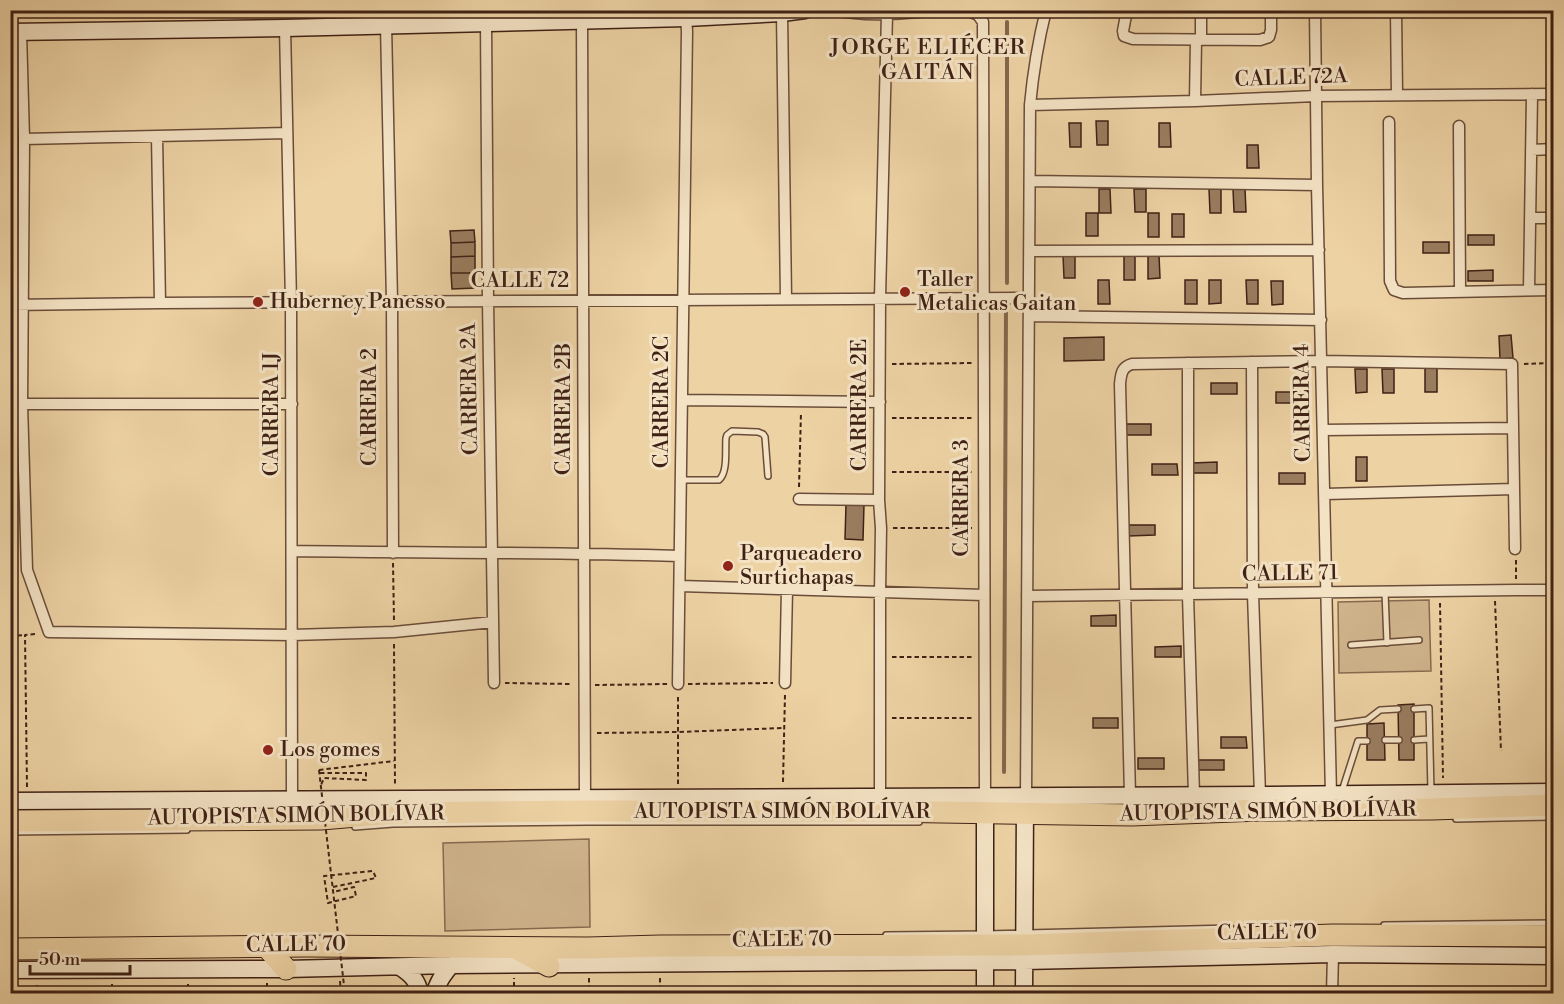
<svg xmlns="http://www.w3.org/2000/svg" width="1564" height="1004" viewBox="0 0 1564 1004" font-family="'Libre Bodoni',serif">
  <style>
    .green { fill: #cfb48c; stroke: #876a50; stroke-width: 1.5 }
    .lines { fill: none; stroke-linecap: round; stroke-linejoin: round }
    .stream { stroke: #84674d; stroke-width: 4 }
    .building { fill: #997d5f; stroke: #3f2115; stroke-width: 1.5 }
    .lane-casing { stroke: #6a4d39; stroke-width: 8 }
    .street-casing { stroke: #6a4d39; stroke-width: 13 }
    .secondary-casing { stroke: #3f2115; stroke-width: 19 }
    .highway-casing { stroke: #3f2115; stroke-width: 23 }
    .path { stroke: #3f2115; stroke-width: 2; stroke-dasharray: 4.5 3; stroke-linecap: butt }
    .lane { stroke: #f3e2c4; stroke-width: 5 }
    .street { stroke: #f3e2c4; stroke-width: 10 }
    .secondary { stroke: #f3e2c4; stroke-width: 16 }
    .highway { stroke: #edd2a4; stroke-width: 21 }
    .path-bridge { stroke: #3f2115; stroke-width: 2; stroke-dasharray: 4.5 3; stroke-linecap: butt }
    .poi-dot { fill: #8f2418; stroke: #f3e2c4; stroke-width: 2 }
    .labels { text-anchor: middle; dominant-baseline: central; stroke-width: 6; stroke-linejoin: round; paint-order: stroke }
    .street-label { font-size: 21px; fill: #3f2115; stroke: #f3e2c4 }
    .poi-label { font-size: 21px; fill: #3f2115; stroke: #f3e2c4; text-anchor: start }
    .neighbourhood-label { font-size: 22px; letter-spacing: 1.5px; fill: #3f2115; stroke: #f3e2c4 }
  </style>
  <rect width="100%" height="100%" fill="#edd2a4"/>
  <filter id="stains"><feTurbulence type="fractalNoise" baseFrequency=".00333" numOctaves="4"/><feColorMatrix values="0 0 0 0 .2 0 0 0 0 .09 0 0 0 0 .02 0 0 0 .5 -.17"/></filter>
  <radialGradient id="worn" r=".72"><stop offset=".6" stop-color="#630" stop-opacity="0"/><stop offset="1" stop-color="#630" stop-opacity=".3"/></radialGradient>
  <path class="green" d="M1429,600L1431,671L1339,673L1338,602Z
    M589,839L590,927L445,931L443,843Z"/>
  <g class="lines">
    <path class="stream" d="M1007,283V22
      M1004,772L1006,308
      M1003,988V994"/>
  </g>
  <path class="building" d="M1096,121H1108V145H1097Z
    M1069,123H1081V147H1070Z
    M1159,123H1170L1171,147H1159Z
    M1247,145H1258L1259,168H1247Z
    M1099,189H1110L1111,213H1099Z
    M1134,189H1146V212H1135Z
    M1209,189H1221V213H1210Z
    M1233,189H1245L1246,212H1234Z
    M1086,213H1098V236H1086Z
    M1148,213H1159V237H1148Z
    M1172,214H1184V237H1172Z
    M474,230L475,242L451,243L450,231Z
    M1468,235H1494V245H1468Z
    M475,242V256L451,257V243Z
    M1423,242H1449V253H1423Z
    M1075,254V278H1064L1063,255Z
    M1148,255H1159L1160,278L1148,279Z
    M475,256V273H451V257Z
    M1124,256H1135V280H1124Z
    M1493,270V281H1468V271Z
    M451,273H475L476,288L452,289Z
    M1098,280H1109L1110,304H1098Z
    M1185,280H1197V304H1185Z
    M1209,280H1221V303L1209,304Z
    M1246,280H1258V304H1247Z
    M1271,281H1283V304L1272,305Z
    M1511,335L1513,358L1500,359L1499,336Z
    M1104,337V360L1064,361V338Z
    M1425,368H1437V392H1425Z
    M1355,369H1367V392L1356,393Z
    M1382,369H1394V393H1383Z
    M1211,383H1237V394H1211Z
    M1276,392H1302V403H1276Z
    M1126,424H1151V435H1126Z
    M1356,457H1367V481H1356Z
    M1217,462V473H1192V463Z
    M1152,464H1177L1178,475H1152Z
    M1279,473H1305V484H1279Z
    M846,504L864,505L863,540L845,539Z
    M1129,525H1155V535L1129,536Z
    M1116,615V626H1091V616Z
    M1181,646V657H1155V647Z
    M1414,704V760H1399L1398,705Z
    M1093,718H1118V728H1093Z
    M1384,723L1385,760H1367V724Z
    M1221,737H1246L1247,748H1221Z
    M1138,758H1164V769H1138Z
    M1198,760H1224V770H1198Z"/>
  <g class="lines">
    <g class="lane-casing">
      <path id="lane" d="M681,480H719C728,472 725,451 726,438L727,435L732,431L758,432L763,434L765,437L768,476
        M1385,592L1387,643
        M1351,645L1419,640
        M1414,709L1429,708L1431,791
        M1330,725L1367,720L1380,710L1398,709
        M1385,740H1399
        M1414,740L1429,739
        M1342,791L1358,741H1367
        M1456,819L1554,817
        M355,827L393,824L588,822H919
        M10,832L187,830
        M1384,925L1554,923
        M886,935L985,934L1231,928"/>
    </g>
    <g class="street-casing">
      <path id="street" d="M835,10C869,18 905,13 940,10
        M967,10L978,15L983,22L985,796
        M1127,10L1123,31L1124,36L1133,39L1260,40L1269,37L1271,30V10
        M1315,10L1317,185L1331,795
        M1396,10L1397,95
        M782,13L786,299
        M582,21L585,798
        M486,22L488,301L494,683
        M386,25L392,301L393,553
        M285,28L291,302L292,799
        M21,32L24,139L22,404L27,570L49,632L292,635L394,632L493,622
        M1201,40V10
        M1195,101L1196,40
        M1030,105L1195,101L1316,96L1554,94
        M1389,122L1390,281L1394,290L1403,293L1554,290
        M1459,126L1460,291
        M157,136L160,303
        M24,139L287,133
        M1531,150L1554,149
        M1030,181L1317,185
        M1530,218H1554
        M1029,251L1319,250
        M1529,290L1532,94
        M10,305L160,303L1029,298
        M1029,316L1321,320
        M1252,362L1253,594L1260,795
        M1188,363V595L1194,795
        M682,400L880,402
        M22,404H292
        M1323,430L1513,428
        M1325,494L1514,489
        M799,499L879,500
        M292,551C421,553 550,552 679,556
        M680,586L984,595
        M1027,596L1516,590H1547L1554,588
        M785,683L787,589
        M678,684C681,466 683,248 687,31L686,18
        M1026,796L1030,105C1033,73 1038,42 1046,10
        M1130,796L1120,384C1121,373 1122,367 1132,364L1321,361L1512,364L1515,549
        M880,797V592L881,528L879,500L880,298L887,14
        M1332,994L1333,954"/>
    </g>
    <g class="secondary-casing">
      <path id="secondary" d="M10,32L285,28L686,18L782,13L805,10
        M10,801L1260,795L1554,792
        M985,803V994
        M400,967C411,974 418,981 420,994
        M10,970L286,969L451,965L1024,961L1333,954L1554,956
        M435,994C437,982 444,974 451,965
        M1024,994L1025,802"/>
    </g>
    <g class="highway-casing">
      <path id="highway" d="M10,821L321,819L393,813L587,811H880L1132,815L1260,810L1432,809L1554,805
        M266,946L286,969
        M10,949L309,946L588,948L660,946L1024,945L1333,935L1554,936
        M517,949L549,966"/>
    </g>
    <path class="path" d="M892,364L974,363
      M1524,364L1554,363
      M892,418H974
      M892,472H973
      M799,487L801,412
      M893,528H972
      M1516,560V579
      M393,563L394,621
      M1495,601L1501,751
      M1548,602L1554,737
      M1440,603L1443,778
      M10,636L25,635
      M394,644L395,786
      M892,657H973
      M505,683L572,684
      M688,684L773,683
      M595,685L668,684
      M892,718H973
      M597,733L678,732L783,728
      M319,770L394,761
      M320,773H366V780L324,778L321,785
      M783,782L785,694
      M678,784V697
      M27,787L25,635L36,634
      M333,887L376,878L373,871L324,876L328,903L356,896L354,887L333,892
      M589,978V994
      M660,978V994
      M340,981L341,994
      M267,983V994
      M37,985V994
      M345,990L383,988L384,994
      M112,994V984
      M188,994V984
      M514,994V978"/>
    <use href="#lane" class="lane"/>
    <use href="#street" class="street"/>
    <use href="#secondary" class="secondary"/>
    <use href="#highway" class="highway"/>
    <path class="path-bridge" d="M319,770L345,994"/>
  </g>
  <g class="poi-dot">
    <circle cx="905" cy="292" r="6"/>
    <circle cx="258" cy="302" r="6"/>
    <circle cx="728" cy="566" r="6"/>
    <circle cx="268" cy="750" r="6"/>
  </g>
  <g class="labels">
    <g class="street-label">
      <text transform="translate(1291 78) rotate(-2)">CALLE 72A</text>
      <text x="520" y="281">CALLE 72</text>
      <text transform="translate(470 389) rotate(-91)">CARRERA 2A</text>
      <text transform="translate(662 402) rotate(-90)">CARRERA 2C</text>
      <text transform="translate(1303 403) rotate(-91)">CARRERA 4</text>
      <text transform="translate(860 405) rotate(-90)">CARRERA 2E</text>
      <text transform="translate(370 407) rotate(-90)">CARRERA 2</text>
      <text transform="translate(564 409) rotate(-90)">CARRERA 2B</text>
      <text transform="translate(272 414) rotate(-90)">CARRERA 1J</text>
      <text transform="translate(962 498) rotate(-90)">CARRERA 3</text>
      <text transform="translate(1290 574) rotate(-1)">CALLE 71</text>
      <text x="782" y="812">AUTOPISTA SIMÓN BOLÍVAR</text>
      <text transform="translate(1268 812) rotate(-1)">AUTOPISTA SIMÓN BOLÍVAR</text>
      <text transform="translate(296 816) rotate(-1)">AUTOPISTA SIMÓN BOLÍVAR</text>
      <text transform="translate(1267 933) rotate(-1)">CALLE 70</text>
      <text transform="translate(782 940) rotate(-1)">CALLE 70</text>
      <text transform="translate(296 945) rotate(-1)">CALLE 70</text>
    </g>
    <g class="poi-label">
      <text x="917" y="280">Taller<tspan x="917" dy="24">Metalicas Gaitan</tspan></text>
      <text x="270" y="302">Huberney Panesso</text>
      <text x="740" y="554">Parqueadero<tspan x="740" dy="24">Surtichapas</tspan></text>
      <text x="280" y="750">Los gomes</text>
    </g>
    <g class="neighbourhood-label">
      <text x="928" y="47">JORGE ELIÉCER<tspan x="928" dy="25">GAITÁN</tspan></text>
    </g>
  </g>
  <rect width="1564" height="1004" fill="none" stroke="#edd2a4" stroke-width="36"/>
  <rect x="12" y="12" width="1540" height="980" fill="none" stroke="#3f2115" stroke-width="3"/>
  <rect x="18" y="18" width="1528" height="968" fill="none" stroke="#3f2115" stroke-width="1.5"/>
  <path d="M30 965v9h100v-9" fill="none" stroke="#3f2115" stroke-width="3"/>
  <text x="39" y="965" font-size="18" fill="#3f2115" stroke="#f3e2c4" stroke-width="4.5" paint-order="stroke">50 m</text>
  <rect width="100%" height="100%" filter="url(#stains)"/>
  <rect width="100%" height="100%" fill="url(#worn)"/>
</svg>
